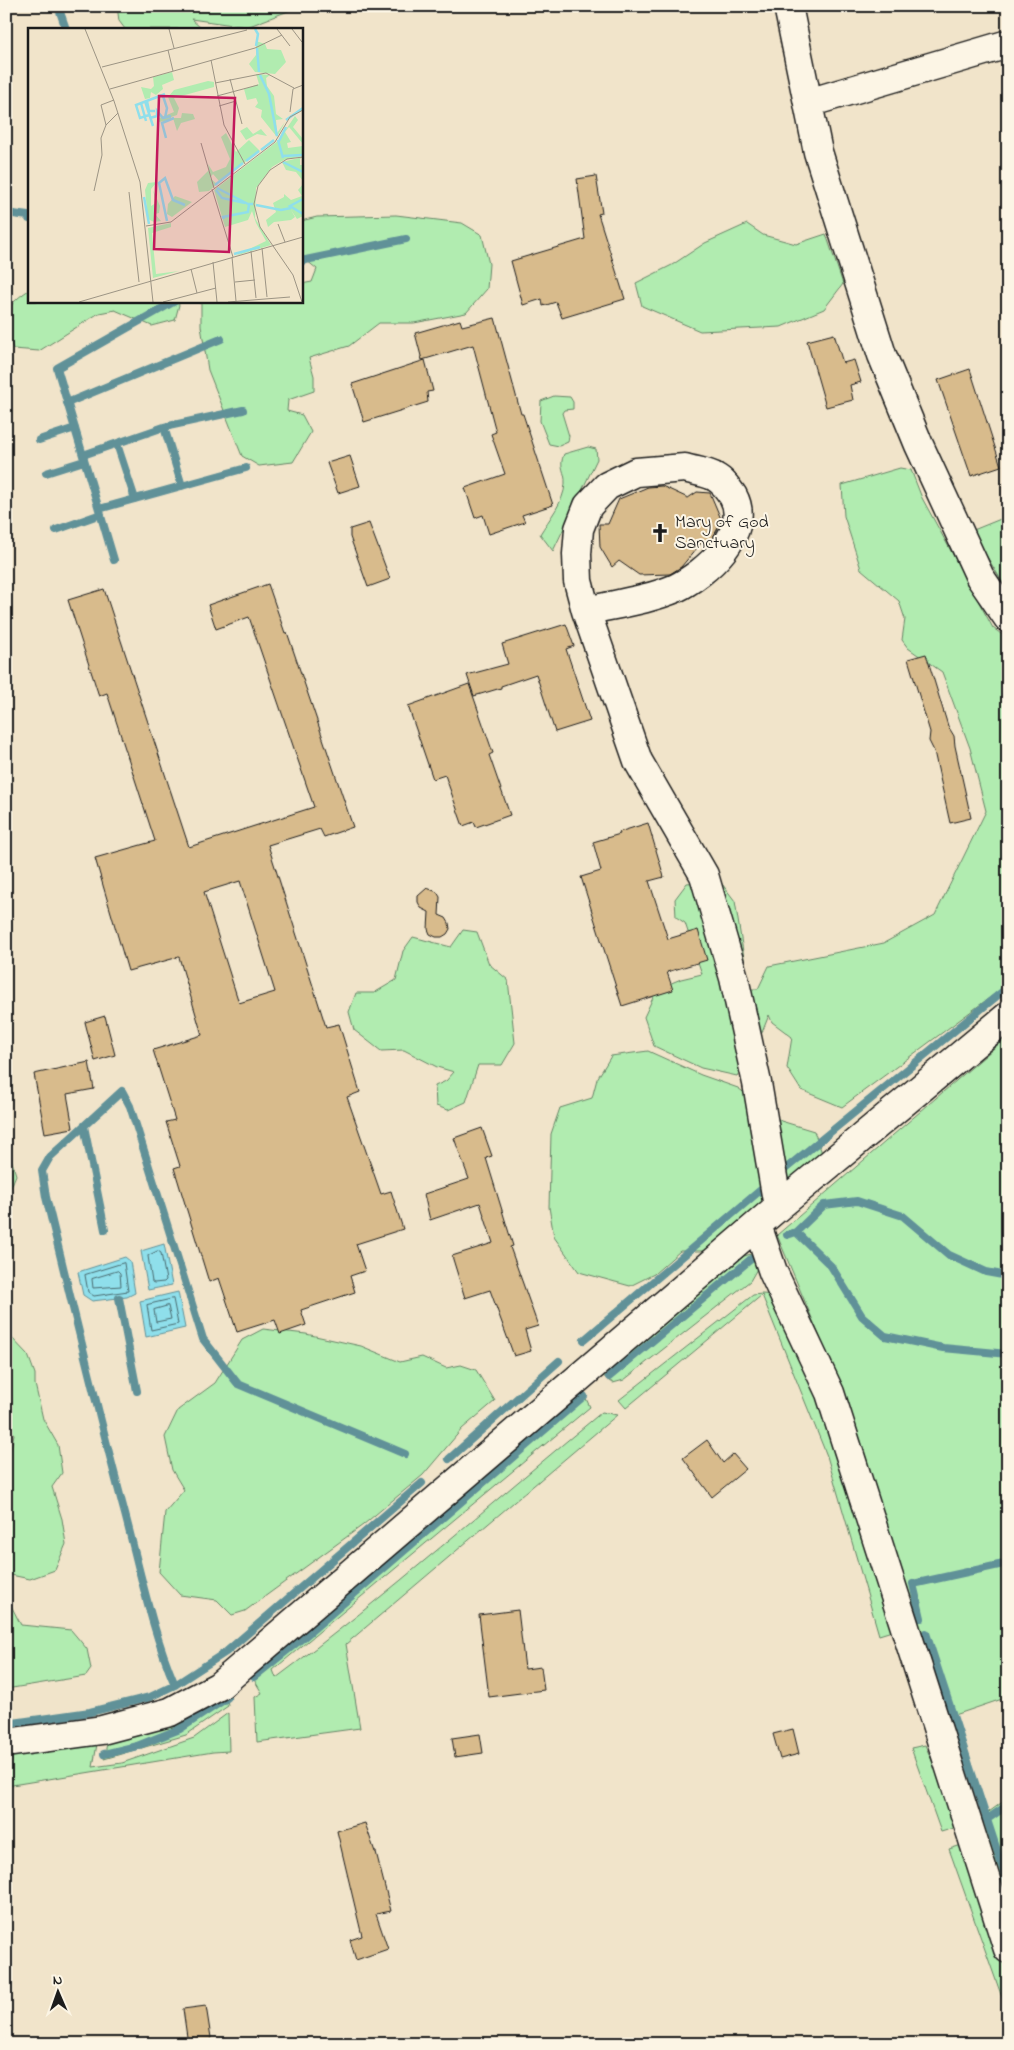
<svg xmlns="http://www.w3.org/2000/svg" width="1014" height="2050" viewBox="0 0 1014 2050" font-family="'Indie Flower',sans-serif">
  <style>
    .green { fill: #b1ecb0; stroke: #668466 }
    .water { fill: #8fdfeb; stroke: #619198 }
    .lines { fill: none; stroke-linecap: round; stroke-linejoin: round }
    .shore { stroke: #4a6a6f; stroke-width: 1 }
    .stream { stroke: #619198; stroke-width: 8 }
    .building { fill: #d8bb8c; stroke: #1c1c1c; fill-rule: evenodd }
    .street-casing { stroke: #1c1c1c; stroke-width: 31 }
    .street { stroke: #fcf5e5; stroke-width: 28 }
    .labels { text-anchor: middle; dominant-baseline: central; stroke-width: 4; stroke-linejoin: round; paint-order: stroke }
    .poi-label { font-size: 18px; fill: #1c1c1c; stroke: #fcf5e5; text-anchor: start }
    .inset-river { fill: none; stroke: #8fdfeb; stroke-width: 2.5 }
    .inset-road { fill: none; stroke: #9c9484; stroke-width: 1 }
    .view { fill: #c2185b; fill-opacity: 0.15; stroke: #c2185b; stroke-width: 2.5 }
    .inset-edge { fill: none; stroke: #1c1c1c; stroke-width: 2.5 }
  </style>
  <rect width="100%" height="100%" fill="#f1e4ca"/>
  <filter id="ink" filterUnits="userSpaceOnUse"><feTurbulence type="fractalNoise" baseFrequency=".02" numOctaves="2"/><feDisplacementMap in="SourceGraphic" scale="10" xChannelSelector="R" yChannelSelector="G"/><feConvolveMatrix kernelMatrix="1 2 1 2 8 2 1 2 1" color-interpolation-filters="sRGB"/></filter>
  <g filter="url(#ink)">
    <path class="green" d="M117,6H301L247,27L191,19L202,29H125L119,21Z
      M396,215L462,223L482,235L489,264L487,289L466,313L414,323H379L349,346L309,358L314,376V391L288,400L287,411L302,415L311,432L293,462L259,466L242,456L208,370L201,326V301H301V284L312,282L317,269L301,256V221L317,217Z
      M747,224L763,235L796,244L826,234L843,284L824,309L781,327L700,331L642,306L636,283L672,265L705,243Z
      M29,290V301H178L179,305L175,320L152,326L115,310L99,313L39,351L13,349C3,320 1,308 29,290Z
      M554,396L570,397L573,402V409L564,410L562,413L569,436L568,442L559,446L549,444L540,421L541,401Z
      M588,447L596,449L597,459L553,551L540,534C549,519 564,502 565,484C566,471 558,468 564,454Z
      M900,468L911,470L922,498L993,628L1008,639V984L842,1107L801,1090L787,1068L792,1037L772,1022L769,1015L759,1040L737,1076L701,1068L654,1046L644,1017L657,989L681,979L702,974L685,923L676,917L675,899L687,883L719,880L735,901L749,989H758L769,966L884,943L935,915L986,811L970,748L942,672L908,648L902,640L905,619L899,601L861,569L844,516L842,485Z
      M1008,516V591L971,531Z
      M463,930L477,932L489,964L508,980L515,1043L502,1065H478L466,1102L448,1110L436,1106L435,1086L446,1081L454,1072L437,1067L404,1050L381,1051L354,1030L349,1012L356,993H374L396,980L403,951L413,937L451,947Z
      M1008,1036V1697L946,1718L832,1366L777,1235Z
      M648,1051L701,1075L738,1088L781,1121L814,1131L822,1153L713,1251H680L654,1274L630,1286L579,1272L554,1237L549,1207L551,1134L560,1108L592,1098L597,1079L611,1056Z
      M6,1151L9,1152L16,1175L11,1187L6,1189Z
      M751,1254L758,1267L750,1281L624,1380L613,1383L603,1376V1373L744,1256Z
      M762,1294L777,1295L829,1414L892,1631L879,1635L827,1456L762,1295L626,1408L619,1400L753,1295Z
      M6,1305L9,1317L10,1336L28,1355L35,1374V1384L43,1419L58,1445L62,1473L52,1487L62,1519L66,1544L55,1570L30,1579L6,1574V1472L14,1434L6,1421Z
      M263,1329L306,1334L361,1346L400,1362L422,1357L446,1368L461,1365L476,1370L495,1401L462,1429L423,1475L363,1525L245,1611L232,1615L217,1600L180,1595L159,1572L165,1512L184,1490L172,1470L165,1437L178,1410L215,1383L242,1340Z
      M582,1390L590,1407L273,1670L276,1678C389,1595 493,1501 602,1412L617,1415L346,1644L360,1728L257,1742L255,1697L262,1693L250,1673Z
      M6,1596L21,1625L71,1630L87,1649L91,1669L86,1676L6,1689Z
      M220,1697L227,1698L228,1706L186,1735L104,1759L107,1743C149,1733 183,1717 220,1697Z
      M228,1713L229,1751L213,1752L6,1786V1756L97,1744L93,1767L122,1763L194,1738Z
      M925,1745L961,1826L941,1832L911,1748Z
      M1008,1798V1876L999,1884L978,1820Z
      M965,1844L1008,1967V2014L949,1849Z"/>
    <path class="water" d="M164,1244L172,1285L148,1290L141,1251Z
      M125,1257L130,1261L135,1293L127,1297L92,1301L83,1295L78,1272Z
      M178,1292L185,1328L146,1337L140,1301Z"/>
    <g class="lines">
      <path class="shore" d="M158,1251L161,1253L166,1280L164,1282L154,1283L152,1282L148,1256Z
        M124,1263L128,1291L94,1296L88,1292L85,1275Z
        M118,1271L120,1273L121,1286L93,1288L92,1279Z
        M173,1299L178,1324L151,1330L147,1305Z
        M168,1306L171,1319L156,1322L154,1310Z"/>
      <path class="stream" d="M58,6L66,29
        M6,213L28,216L29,219
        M301,261L406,239
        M67,403L221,339
        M164,427L182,486
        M39,440L75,428
        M117,444L135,499
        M83,455L164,427L243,410
        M46,473L84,461
        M99,509L246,468
        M56,530L101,514
        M114,560L57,368L175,301
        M84,1126L105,1230
        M784,1170L1008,987
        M796,1232L831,1266L862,1316L885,1336L943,1348L1008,1354
        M787,1235L796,1232L824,1205L857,1201L903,1216L949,1255L986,1272L1008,1276
        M119,1298L137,1391
        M584,1340L763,1188
        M609,1377L751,1259
        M449,1459L559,1361
        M921,1618L913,1584L1008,1563
        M926,1633L1008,1884
        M254,1677L304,1637L584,1396
        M175,1685C152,1631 140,1571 125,1514C97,1409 72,1303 46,1197L42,1171L50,1157L122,1091L130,1106L203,1339L238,1384L405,1454
        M6,1724L90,1712L150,1697L175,1685L226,1652L422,1483
        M104,1754L137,1746L180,1729L227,1698
        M986,1820L1008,1805"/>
    </g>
    <path class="building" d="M596,176L602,213L598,214L625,299L562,318L556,302L543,306L542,299L523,305L511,261L585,239L577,179Z
      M495,318L521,414H523L553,505L522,515L525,522L489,534L483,515L475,518L465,488L505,474L491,434L496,432L473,345L422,360L415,333L460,320L462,326Z
      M834,334L843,363L854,360L861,382L850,385L853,400L826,407L807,341Z
      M425,360L433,391L427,392L428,402L364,422L352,384Z
      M970,369L1001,466L971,476L938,380Z
      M350,456L360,486L338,493L327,463Z
      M662,486L688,498L697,492L710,493L721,519L717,530L711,540L702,542L681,567L670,574L639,575L619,561L612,567L600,547L599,524H608L619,499L648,487Z
      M369,523L390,579L368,587L350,537V529Z
      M268,584L285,633L287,632L353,827L324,837L320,829L268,845L326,1027L339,1024L360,1092L347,1097L381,1194L391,1191L403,1229L356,1244L365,1271L350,1276L355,1292L301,1310L306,1325L280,1334L275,1320L237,1332L219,1278L209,1282L174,1168L180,1166L166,1122L175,1120L153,1050L202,1035L179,957L128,971L95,858L155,841L107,693L99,696L68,600L104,589L189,847L314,807L249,617L216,629L208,605ZM240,881L275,992L239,1003L204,892Z
      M566,624L574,646L566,649L590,721L555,732L536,674L501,686V688L474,696L467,675L508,664L502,644Z
      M926,654L948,726L954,736L955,746L971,818L950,823L934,751L929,741L930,732L908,659Z
      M469,684L493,753L489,755L510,815L476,827L474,822L463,826L445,775L433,779L408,706Z
      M648,823L664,877L649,881L668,939L698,930L707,960L667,972L673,990L622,1006L581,877L601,871L593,842L620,834L619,832Z
      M427,888L437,892L440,897L439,915L446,918L449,923L450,929L447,934L442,937H436L430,934L428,929L429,912L421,908L418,902V896Z
      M105,1016L115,1055L95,1061L85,1022Z
      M89,1062L94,1089L67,1094L73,1128L45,1133L34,1074Z
      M482,1128L492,1156L486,1158L513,1246L510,1247L538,1326L525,1330L531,1351L514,1356L490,1290L465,1298L452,1256L493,1243L480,1203L430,1220L424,1194L469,1179L454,1138Z
      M707,1440L723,1463L733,1454L746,1469L712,1497L683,1458Z
      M518,1610L525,1669L541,1667L544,1690L489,1697L479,1615Z
      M793,1729L799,1754L780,1759L773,1734Z
      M480,1734L483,1753L455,1757L452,1738Z
      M365,1823L375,1852H376L391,1911L376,1914L388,1949L356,1960L350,1940L362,1936L337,1831Z
      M206,2006L212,2044H188L183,2009Z"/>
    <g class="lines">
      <g class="street-casing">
        <path id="street" d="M788,6L818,152L882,355L919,445L980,577L1008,618
          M808,103L1008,44
          M685,468C694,471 707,472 715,477C723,481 728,489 733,496C753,532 705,574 676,588C648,600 616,604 586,611L578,581L577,554L579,529L588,506L607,486L636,472Z
          M586,611L638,761L704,875L734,978L757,1083L778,1207
          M757,1225L773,1272L830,1393L1008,1949
          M6,1743L102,1730L170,1712L219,1686L778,1207L1008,1016"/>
      </g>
      <use href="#street" class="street"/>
    </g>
  </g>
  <defs>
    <g id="church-bare" transform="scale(1.5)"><path d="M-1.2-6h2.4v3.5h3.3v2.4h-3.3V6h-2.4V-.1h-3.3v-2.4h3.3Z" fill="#1c1c1c" stroke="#fcf5e5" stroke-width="2.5" paint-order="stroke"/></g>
  </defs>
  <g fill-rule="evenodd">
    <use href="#church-bare" x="660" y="533"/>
  </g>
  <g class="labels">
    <g class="poi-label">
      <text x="675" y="523">Mary of God<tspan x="675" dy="21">Sanctuary</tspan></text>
    </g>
  </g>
  <g transform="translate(28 28)">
    <rect width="275" height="275" fill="#f1e4ca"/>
    <path d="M228,13L237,16L239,21L253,22L258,34L247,46L227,44L221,36L228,27ZM144,44L146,52L134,57L135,61L128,67L123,64L122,70L117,71L113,59L123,61L126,58L125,49ZM228,46L242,47L238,50L239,58L246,68L248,86L255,91L248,92L249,105L257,94L249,109L233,89L234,82L227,79L230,75L228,70L219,72L216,61L231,56ZM180,53L186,54V59L146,70L151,80L149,87L143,89V92L131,94V90L146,84L140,69L146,62ZM154,85L165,86L167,91L153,95L149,103L145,90H153ZM267,88L270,92L265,99L275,111V116L261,99L257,104L263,114L259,115L260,120L275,118V128L256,132L244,139L228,160L227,190L243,217L207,228L238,213L228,195L224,183L220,192L197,199L186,162L251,112ZM219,99L225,106L233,101L239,108L229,106L218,112L212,103ZM198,105L208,124L221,112L232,123L191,153L185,146L182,150L189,156L181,163L171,164L169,154L181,142L180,136L185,144L198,139L202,131L193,109ZM275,129L272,131V137H275V153L268,144L258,142L254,134ZM129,154L123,161V178L128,175L125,162L132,178L131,185L127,186L133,193L126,194L120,191L117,162L120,155ZM275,156V188L269,191L263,182L267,189L263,192L246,194L240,199L238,192L248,184L245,175L256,169V166L263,172L274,168L270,162ZM147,168L164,174L144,189L139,186L140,176ZM143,195V199L124,205L128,246L151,243L125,250L120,200Z" fill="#b1ecb0"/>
    <path class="inset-river" d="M227,1L230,6L228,18M229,20L231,44M232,47L241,66L249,108M135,68L139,80L137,90M117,73L125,98M119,73L121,83H127M113,75L118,93M121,87L112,90L108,77L137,66M122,90L129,88V83L135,90L143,88M258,92L275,80M138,110L134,95L146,90M250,112L255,130M251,113L258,99M233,122L246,112M254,128L275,127M218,133L231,123M255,134L275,144M187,157L215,135M189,160L220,176M188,162L194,170L217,175M116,169L121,196M275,171L262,178L275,186M228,177L253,182L263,180M196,191L195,189L220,184L221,176H225M139,193L131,155L137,150L145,172L157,177M206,226L232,219"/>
    <path class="inset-road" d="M57,1L86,73L112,154L125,274M141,1L146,20M249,1L262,18M264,1L274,14M140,22L145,43M183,32L196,97L217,136M74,39L219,2M202,51L214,96M187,55L238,45L266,60M82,61L227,20L254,7M189,68L230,57M191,78L208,73M262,84L265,61L275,57M78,97L73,77L86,72M173,115L186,160M184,161L205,229M66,163L74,127L73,110L78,97L90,85M101,164L111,254M250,196L257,214M118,198L143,194L247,114L262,89L275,82M234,220L239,269M223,223L228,270M204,229L208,273M185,234L189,274M163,241L169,265M207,254L227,252M51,274L275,209M135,274L188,260M200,274L262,269M274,274L265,247L232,199L226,176L230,158L242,142L259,131L275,129"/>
    <path class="view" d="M131,68L207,70L201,224L126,221Z"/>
    <rect width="275" height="275" class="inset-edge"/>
  </g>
  <rect width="1014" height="2050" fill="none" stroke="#fcf5e5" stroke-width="25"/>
  <rect x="12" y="12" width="989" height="2025" fill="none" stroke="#1c1c1c" stroke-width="2" filter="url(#ink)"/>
  <g transform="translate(58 1992) rotate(358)" stroke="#fcf5e5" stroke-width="4" paint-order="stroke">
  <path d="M0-4L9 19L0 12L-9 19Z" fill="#1c1c1c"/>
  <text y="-8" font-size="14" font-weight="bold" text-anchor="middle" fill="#1c1c1c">N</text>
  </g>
</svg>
